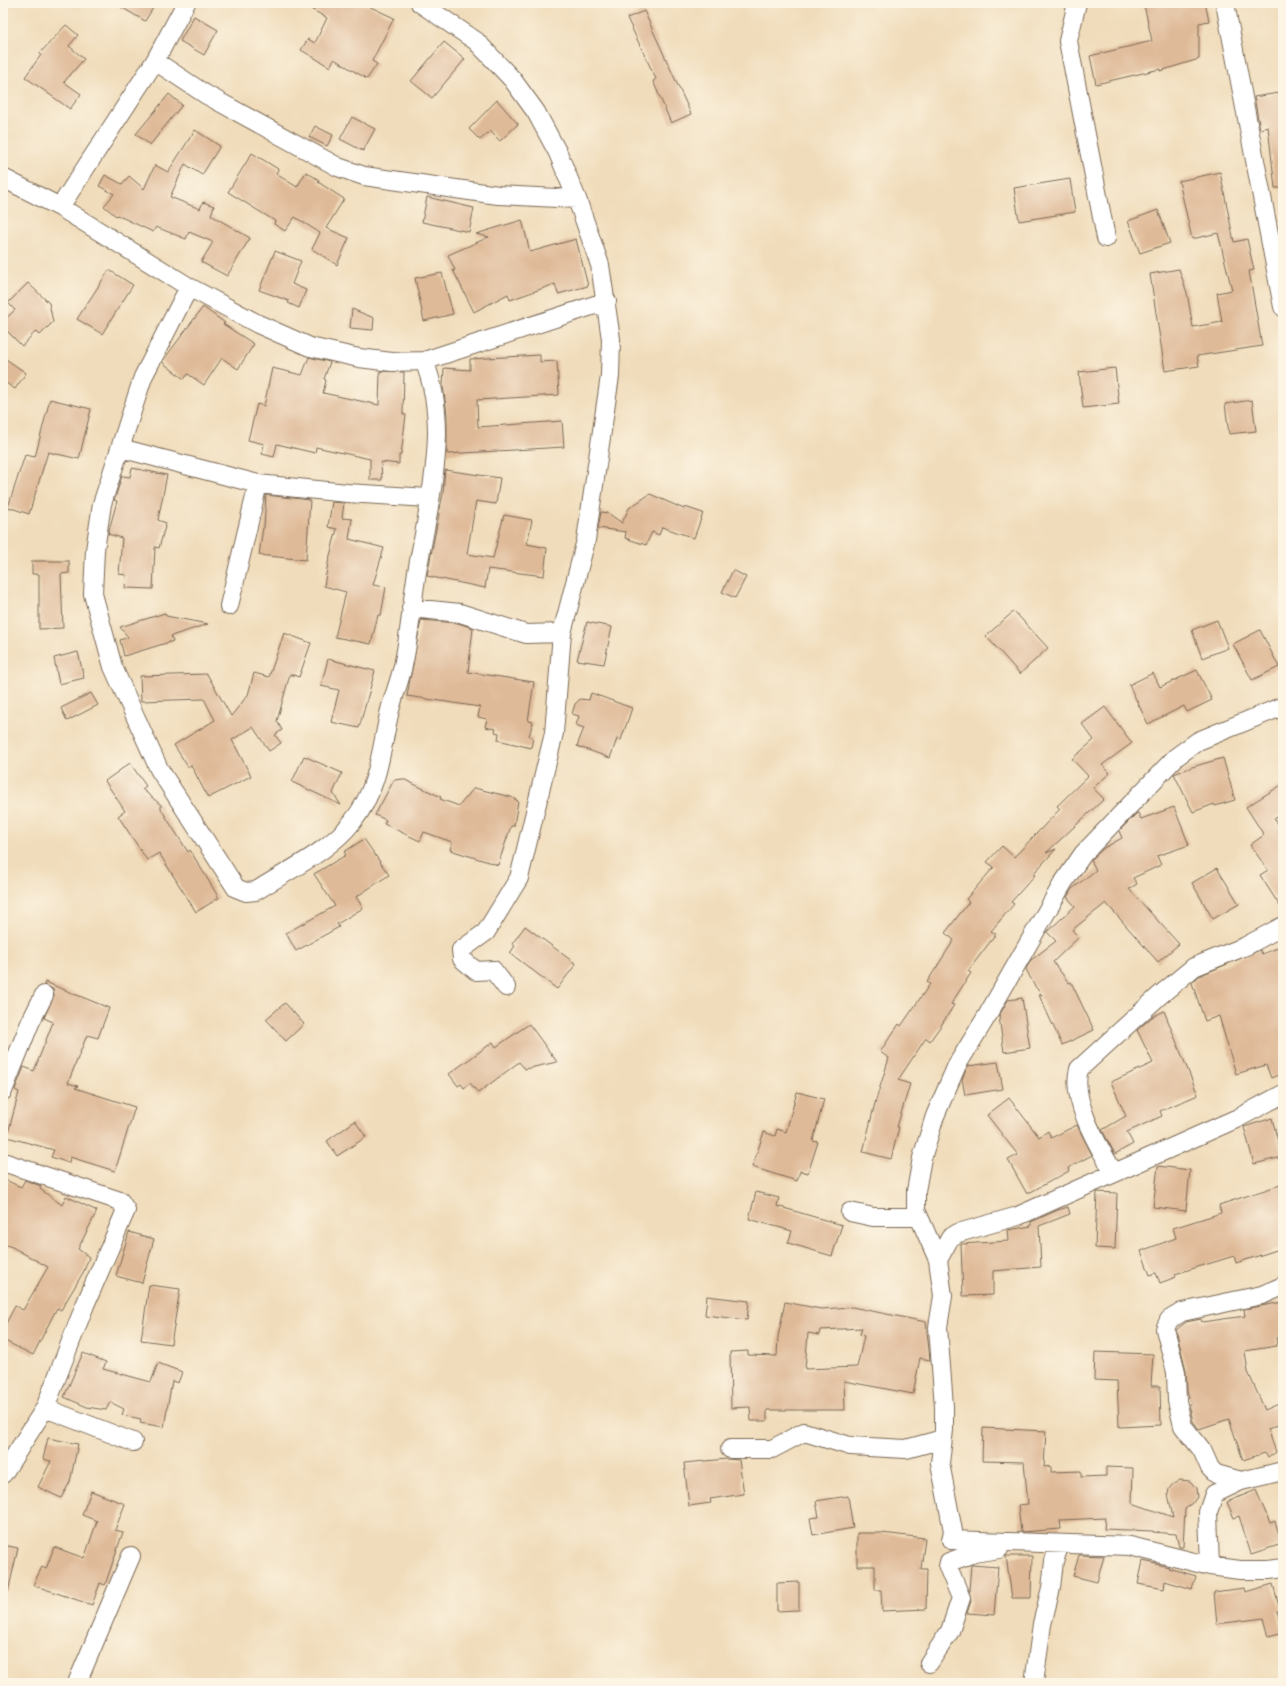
<svg xmlns="http://www.w3.org/2000/svg" width="1286" height="1686" viewBox="0 0 1286 1686" font-family="'Shantell Sans',sans-serif">
  <style>
    .building { fill: #dfba98; fill-rule: evenodd }
    .lines { fill: none; stroke-linecap: round; stroke-linejoin: round }
    .street-casing { stroke: #7a6855; stroke-width: 20 }
    .street { stroke: #fff; stroke-width: 18 }
  </style>
  <rect width="100%" height="100%" fill="#fcf5e5"/>
  <filter id="ink" filterUnits="userSpaceOnUse"><feTurbulence type="fractalNoise" baseFrequency=".025" numOctaves="2"/><feDisplacementMap in="SourceGraphic" scale="8" xChannelSelector="R" yChannelSelector="G"/><feConvolveMatrix kernelMatrix="1 2 1 2 8 2 1 2 1" color-interpolation-filters="sRGB"/></filter>
  <filter id="wash" filterUnits="userSpaceOnUse"><feTurbulence type="fractalNoise" baseFrequency=".012" numOctaves="4" result="noise"/><feDisplacementMap in="SourceGraphic" scale="16" xChannelSelector="R" yChannelSelector="G"/><feGaussianBlur stdDeviation="0.9" result="paint"/><feColorMatrix in="noise" values="0 0 0 0 0 0 0 0 0 0 0 0 0 0 0 0 0 1.4 0 .05"/><feComposite in="paint" operator="in"/></filter>
  <g filter="url(#wash)">
    <rect width="100%" height="100%" fill="#f0dcba"/>
    <g id="blocks">
      <path class="building" d="M114,3H156L145,21Z
        M300,3H362L394,18L372,61L377,64L367,79L334,59L330,67L301,50L308,39L315,43L327,18Z
        M1152,3H1205L1209,21L1199,23V59L1160,71V69L1096,84L1090,56L1152,41L1144,5Z
        M644,11L691,114L671,123L653,81L656,79L627,18Z
        M194,16L218,30L204,55L180,41Z
        M66,25L78,35L69,46L84,59L64,82L81,94L70,109L25,77L41,55L40,53Z
        M444,42L465,59L432,98L411,81Z
        M1279,93L1283,123V188H1275L1268,127L1260,129L1254,97Z
        M169,94L182,105L150,145L136,134Z
        M497,100L518,124L500,141L490,131L480,140L469,129Z
        M352,117L375,129L363,151L340,139Z
        M315,126L333,135L327,146L309,137Z
        M195,130L220,146L202,175L185,164L170,197L200,209L203,202L214,206L211,215L250,238L227,276L201,262L213,242L189,232L186,239L156,227L153,232L117,215L116,216L104,206L114,194L99,186L105,175L122,184L129,176L144,189L155,165L168,172Z
        M252,153L278,169L276,174L297,187L306,172L319,180L318,182L344,199L326,228L349,238L337,265L312,249L320,233L295,217L285,231L274,224L275,221L228,192Z
        M1220,172L1234,242L1247,239L1254,270L1249,271L1262,346L1197,356L1199,366L1165,371L1150,274L1179,269L1187,293L1193,327L1222,322L1217,293L1232,290L1218,233L1192,239L1179,181Z
        M1070,179L1075,212L1019,221L1014,188Z
        M427,197L474,208L469,232L422,222Z
        M1158,210L1170,243L1140,253L1128,221Z
        M522,220L530,252L576,239L588,286L558,294L555,284L510,300L508,294L474,312L453,270H455L448,255L489,237L476,234Z
        M275,251L301,261L292,284L306,290L299,308L288,303L289,301L259,290Z
        M109,270L133,285L102,334L77,319Z
        M442,273L453,314L424,321L415,278Z
        M28,283L49,303L53,322L40,335L36,331L22,346L3,327V321L15,310L8,303Z
        M203,307L225,323L223,324L254,344L238,369L222,358L204,385L188,374L184,379L162,362Z
        M352,309L374,318L373,330L350,328Z
        M540,355V362L557,361L559,395L477,400L478,427L562,421L564,447L447,454V414L443,385L444,368L470,370V359Z
        M3,357L26,373L15,389L3,381Z
        M309,357L330,362L324,379L326,380L323,393L379,405L380,371L404,372L403,414L406,415L401,455H399V464L381,462L382,480H370V459L316,447L315,453L277,444L274,457L262,454L264,444L248,440L257,404L264,406L272,368L302,375Z
        M1115,368L1119,404L1083,408L1079,372Z
        M50,399L91,409L79,459L48,452L29,514L8,507L25,455L35,457Z
        M1252,400L1256,431L1229,434L1225,404Z
        M132,468L167,475L158,520L166,523L159,548L155,547L153,589L125,588L126,575L119,574L122,538L108,534L117,501L114,500L115,498L122,476L130,477Z
        M445,470L500,478L496,504L476,501L467,554L493,558L504,515L532,520L527,544L547,548L544,576L488,569L485,588L427,576L443,493Z
        M650,494L684,509L685,507L703,513L694,538L662,527L659,535L652,532L646,545L625,538L626,532L598,528L601,512L608,513L622,523L629,508Z
        M266,495L310,500L306,560L259,555L263,528H264Z
        M332,502L344,503L342,518L352,519L349,539L384,548L373,585L386,587L381,615H378L371,644L335,637L346,592L324,586L328,563L337,529L328,527Z
        M32,561H69V573L61,574L63,628L39,629V574H32Z
        M733,570L746,577L735,598L722,592Z
        M1014,611L1048,648L1020,674L986,636Z
        M165,613L166,616L208,624L171,636L173,641L124,656L120,640L128,637L120,627Z
        M421,620L458,623L473,628L468,672L534,682L528,721L533,722L529,736L533,738L531,748L498,740L499,733L495,732L496,729L485,727L487,719L478,717L480,707L407,696Z
        M1217,620L1228,648L1202,658L1192,630Z
        M587,622L612,627L604,664L577,660Z
        M1260,630L1279,667L1252,680L1233,644Z
        M284,633L311,643L299,677L290,674L277,721L282,730L275,735L281,743L269,751L253,727L232,740L251,776L208,798L191,765L188,767L174,745L215,720L204,699L141,701L140,676L207,674L231,716L248,695L254,673L269,677Z
        M78,652L84,678L59,684L54,658Z
        M328,659L375,671L359,728L331,722L339,690L321,686Z
        M1197,670L1212,700L1187,712L1184,706L1148,724L1129,685L1153,673L1160,687Z
        M91,693L98,705L67,721L61,708Z
        M591,693L632,708L621,740L617,739L610,758L577,746L584,728L576,725L579,716L572,714L575,704L580,699L589,700Z
        M1105,707L1132,743L1102,765L1110,773L1093,788L1104,799L1046,853L1056,849L1033,874L1035,875L1011,902L1014,904L991,931L996,934L968,971L971,973L951,1004L954,1005L942,1024L930,1041L926,1038L898,1080L910,1084L897,1127H899L891,1159L863,1152L875,1103L889,1058L880,1052L899,1024L901,1026L930,984L927,982L954,940L945,933L969,902L966,899L994,867L987,862L1002,846L1014,857L1060,809L1057,806L1088,776L1072,759L1094,740L1082,724Z
        M304,756L342,773L333,793L341,805L292,782Z
        M1223,758L1235,800L1215,806L1214,804L1193,812L1174,774L1192,767Z
        M130,763L146,786L142,789L161,805V809L188,852L190,850L219,898L196,912L159,853L147,860L118,816L125,811L105,781Z
        M403,779L441,797L440,799L459,806L474,788L511,797L518,801L514,826H511L498,865L450,850L452,842L424,832L420,841L384,824L386,820L375,815L394,780Z
        M1283,784V814L1274,819L1283,831V911L1260,875L1268,870L1250,845L1264,835L1246,807Z
        M1174,807L1189,845L1157,856L1161,865L1133,878L1137,884L1129,889L1179,944L1158,962L1106,903L1072,930L1079,937L1053,962L1069,983L1071,982L1094,1030L1062,1045L1039,995H1042L1034,985L1026,969L1031,960L1056,941L1047,932L1075,906L1067,897L1072,889L1096,870L1091,860L1104,848L1122,838L1119,831L1137,813H1138L1141,819Z
        M364,839L389,875L356,897L363,908L337,924L339,927L296,951L286,933L335,906L314,874L346,855L344,852Z
        M1217,868L1239,904L1213,919L1192,883Z
        M525,926L576,964L557,989L510,953L515,946L512,944Z
        M1283,946V1073L1271,1078L1266,1065L1236,1074L1219,1016L1205,1021L1192,983L1199,976L1260,950L1262,954Z
        M45,982L109,1008L98,1038L87,1035L68,1083L78,1086L75,1088L135,1107L115,1171L70,1157L69,1163L51,1157L54,1150L7,1137L19,1092L15,1090L24,1067L34,1071L53,1022L44,1018L54,995L53,989L44,985Z
        M1022,998L1030,1048L1004,1052L999,1016L1008,1000Z
        M285,1003L304,1024L286,1041L266,1019Z
        M1164,1011L1198,1095L1160,1111L1162,1116L1127,1132L1133,1144L1115,1154L1102,1130L1126,1116L1111,1082L1153,1063L1137,1030L1152,1017Z
        M529,1024L557,1062L525,1069L519,1062L478,1093L470,1083L464,1088L461,1084L458,1086L449,1074L493,1042L496,1047Z
        M998,1062L1003,1089L965,1095L962,1079L968,1066Z
        M797,1092L824,1099L813,1141L818,1142L808,1173L800,1171L797,1181L752,1167L764,1132L775,1136L777,1129L786,1132Z
        M1009,1098L1039,1137L1048,1131L1051,1138L1077,1125L1092,1155L1068,1168L1069,1171L1027,1194L1008,1160L1018,1155L987,1115Z
        M1272,1118L1282,1157L1254,1164L1244,1127Z
        M355,1121L366,1137L337,1156L327,1141Z
        M1158,1166L1190,1170L1186,1211L1153,1207Z
        M3,1179L21,1187L25,1180L41,1186L40,1189L62,1205L66,1196L97,1211L78,1249L89,1257L84,1271L61,1310L57,1308L33,1355L3,1340V1329L15,1306L23,1310L48,1267L12,1247L3,1244Z
        M1283,1184V1248L1236,1263L1234,1256L1175,1274L1176,1277L1160,1283L1156,1273L1150,1275L1141,1251L1176,1238L1173,1228L1221,1213L1219,1205Z
        M756,1192L779,1198L777,1206L842,1225L832,1256L788,1243L792,1231L749,1219Z
        M1097,1192L1117,1193L1115,1249L1095,1248Z
        M1068,1207L1070,1214L1039,1226L1041,1267L993,1271V1295L963,1296L961,1244L1009,1241L1008,1230L1031,1226V1222L1058,1210Z
        M129,1232L154,1239L142,1283L116,1276Z
        M149,1285L180,1289L171,1344L141,1340Z
        M707,1296L749,1301L747,1320L705,1315Z
        M785,1302L821,1309L852,1307L926,1322L930,1360L920,1358L913,1394L844,1381L845,1410H767V1421H751L750,1407L731,1408L730,1352L748,1351V1355L777,1356L778,1337ZM862,1328L860,1335L864,1336L857,1367L805,1369L808,1333L819,1335L820,1330Z
        M1283,1302V1337L1276,1338L1277,1346L1245,1351L1248,1372L1265,1410L1283,1402V1423L1268,1429L1276,1452L1268,1458L1265,1453L1243,1460L1229,1419L1199,1429L1193,1421L1189,1404L1191,1403L1187,1391L1186,1370L1176,1330L1186,1322L1201,1319L1202,1322L1245,1316L1244,1309Z
        M1095,1352L1153,1354L1151,1386H1160L1161,1425L1119,1427L1117,1381L1094,1380Z
        M83,1353L106,1362L103,1369L151,1382L158,1363L182,1372L178,1383L172,1381L164,1427L140,1423L141,1419L122,1415L124,1409L110,1402L106,1410L87,1407L64,1397Z
        M983,1428L1046,1431L1044,1467L1051,1466V1472L1081,1471V1477L1106,1476V1467L1133,1468L1132,1503L1173,1517L1168,1494L1169,1489L1172,1485L1180,1480L1190,1481L1196,1488L1197,1497L1192,1504L1185,1509L1183,1547H1179L1176,1534L1153,1532V1531L1104,1529L1105,1518L1060,1520L1061,1529L1021,1532L1018,1505L1028,1504L1024,1462L982,1461Z
        M48,1438L78,1444L70,1482L61,1498L38,1487L51,1461L43,1459Z
        M727,1459L739,1460L744,1494L710,1499L711,1503L689,1506L684,1463Z
        M1256,1490L1270,1523L1275,1521L1282,1544L1251,1554L1239,1516L1234,1518L1227,1502Z
        M91,1491L125,1504L115,1530L123,1532L105,1585L100,1583L92,1605L33,1585L42,1567L46,1569L54,1547L84,1558L85,1556L97,1521L82,1515Z
        M848,1496L853,1528L813,1535L810,1518L819,1517L816,1501Z
        M857,1533H882L925,1538L921,1569H927L926,1609L882,1611L881,1590H875V1566H857Z
        M3,1545L18,1548L8,1592L3,1591Z
        M1079,1555L1104,1556L1097,1582L1073,1576Z
        M1006,1556H1032L1031,1598H1012Z
        M1143,1561L1169,1567L1168,1568L1196,1576L1192,1589L1165,1581L1164,1589L1138,1584Z
        M971,1565L998,1567L994,1615L967,1613L971,1601L969,1590Z
        M799,1582V1610L777,1611V1583Z
        M1273,1584L1280,1610L1277,1611L1283,1633L1269,1637L1264,1618L1217,1624L1214,1592L1244,1588L1245,1592Z"/>
    </g>
  </g>
  <g filter="url(#ink)">
    <use href="#blocks" fill-opacity="0" stroke="#7a6855" stroke-width="1"/>
    <g class="lines">
      <g class="street-casing">
        <path id="street" d="M420,3L476,41L512,79L536,112L558,153L577,199L600,265L611,339L610,376L586,540L562,633L554,733L519,878L486,932L461,950L462,959L476,971L493,970L506,987
          M1077,3L1068,41L1106,238
          M1225,3L1283,307
          M155,61L205,94L338,167L364,176L498,195L577,199
          M3,178L60,207L189,287L258,324L310,347L359,358L392,362L424,361L607,301
          M60,207L155,61L186,3
          M189,287L143,377L102,504L95,550L93,594L113,667L159,769L236,888L246,892L256,891C288,870 329,852 353,821C379,789 381,748 390,710C394,694 401,678 404,661C410,632 412,601 417,572C425,527 436,480 437,434C437,408 434,385 424,361
          M120,448L258,484L347,493L429,498
          M229,606L258,484
          M411,608L460,613L526,634L562,633
          M1283,706L1198,741L1176,757L1083,854L1063,883L987,1016L957,1065L935,1116L922,1158L916,1191V1210L938,1260L943,1296L938,1327L944,1407V1430L940,1463L953,1531L951,1540L1130,1546L1210,1566L1240,1570H1269L1283,1568
          M3,1091L30,1023L44,995
          M3,1162L120,1201L126,1210L85,1305L45,1408L3,1474
          M1114,1173C1099,1147 1070,1100 1079,1069L1159,996L1194,967L1246,946L1283,926
          M850,1212L873,1217H917
          M938,1260L950,1238L958,1233L1018,1216L1238,1118L1283,1094
          M45,1408L133,1442
          M730,1449H772L804,1432L850,1446L906,1449L943,1439
          M1241,1481L1216,1474L1210,1468L1202,1450L1183,1426L1177,1401L1176,1372L1165,1329L1169,1320L1182,1312L1262,1295L1283,1286
          M1210,1566L1208,1512L1214,1494L1241,1481L1283,1471
          M929,1663L950,1631L961,1598L948,1567L949,1562L974,1553L999,1549
          M77,1683L131,1556
          M1034,1683L1042,1624L1051,1588L1054,1561L1060,1544"/>
      </g>
      <use href="#street" class="street"/>
    </g>
  </g>
  <rect width="1286" height="1686" fill="none" stroke="#fcf5e5" stroke-width="16"/>
</svg>
